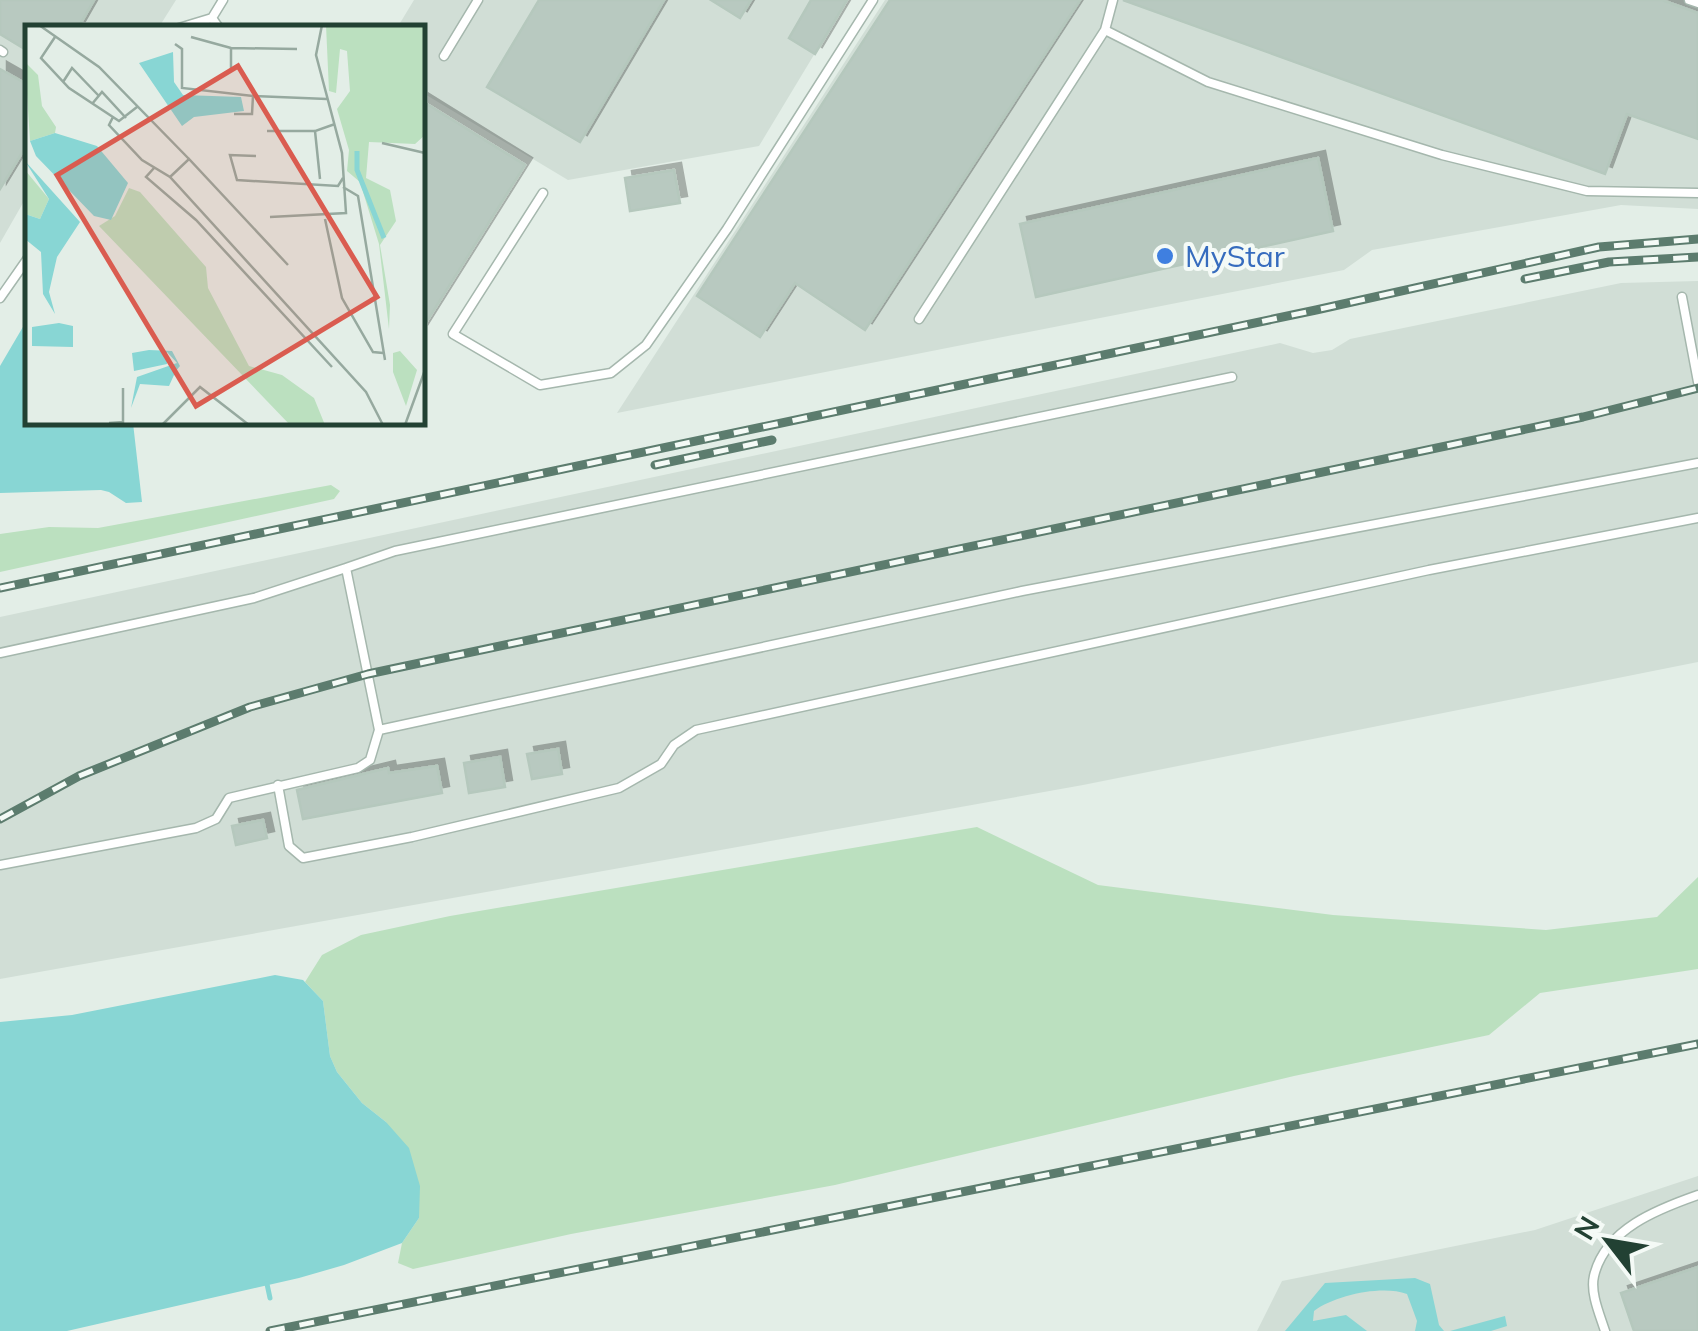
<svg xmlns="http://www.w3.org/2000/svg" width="1698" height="1331" viewBox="0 0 1698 1331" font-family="Mulish,sans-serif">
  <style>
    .built { fill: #d1ded6 }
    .green { fill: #bbe0bf }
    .water { fill: #88d6d4 }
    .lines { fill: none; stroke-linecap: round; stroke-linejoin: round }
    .stream { stroke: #88d6d4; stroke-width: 5 }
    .building { fill: #b8c9c0; stroke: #b5c8bd; stroke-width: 2.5; filter: url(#shadow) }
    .lane-casing { stroke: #a5b7ad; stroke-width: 11 }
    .lane { stroke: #fff; stroke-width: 8 }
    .rail-casing { stroke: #5c7c6e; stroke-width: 9 }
    .rail { stroke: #f4faf6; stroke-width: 5; stroke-dasharray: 15; stroke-linecap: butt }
    .shop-dot { fill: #3f7fe0; stroke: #f4faf6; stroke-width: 4 }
    .labels { text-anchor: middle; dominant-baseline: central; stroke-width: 8; stroke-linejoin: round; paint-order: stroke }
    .shop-label { font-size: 30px; fill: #366cbe; stroke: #f4faf6; text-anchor: start }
    .inset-river { fill: none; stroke: #88d6d4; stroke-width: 5 }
    .inset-road { fill: none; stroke: #96a99f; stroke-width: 2.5 }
    .view { fill: #da5c50; fill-opacity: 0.15; stroke: #da5c50; stroke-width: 5 }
    .inset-edge { fill: none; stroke: #224133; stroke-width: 5 }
  </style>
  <defs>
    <filter id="shadow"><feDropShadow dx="7" dy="-7" stdDeviation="0" flood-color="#0004"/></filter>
  </defs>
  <rect width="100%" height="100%" fill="#e3eee7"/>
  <path class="built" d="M0,0H176L159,27L28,28L27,196L0,243Z
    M414,0H847L759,146L568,180L423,93L422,28H397Z
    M885,0H1698V209L1621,205L1372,250L1344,270L617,413Z
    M1698,281V662L1083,785L0,979V617L1280,343L1313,353L1332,350L1350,339L1621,283Z
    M1698,1176V1331H1257L1282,1281L1535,1230Z"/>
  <path class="green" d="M331,485L340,491L334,499L0,572V534L49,527L98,528Z
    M977,827L1098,885L1333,915L1546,930L1657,917L1698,877V969L1540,993L1489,1035L1294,1076L835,1185L571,1234L413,1269L398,1263L402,1243L419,1218L386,1122L362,1103L337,1072L330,1056L323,1001L305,982L322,955L361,935L450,916Z"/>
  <path class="water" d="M27,320L28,422L133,423L142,502L126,503L109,492L101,490L0,493V366Z
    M275,975L303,980L323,1001L330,1056L337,1072L362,1103L386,1122L409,1148L420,1186L419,1218L402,1243L344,1265L299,1278L67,1331H0V1022L72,1015Z
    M1415,1278L1430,1284L1439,1325L1444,1331H1415L1417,1321L1407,1294C1382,1285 1336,1295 1314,1311L1313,1321L1346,1315L1367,1331H1285L1325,1283Z
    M1505,1316L1507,1326L1491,1331H1450Z"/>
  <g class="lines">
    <path class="stream" d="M267,1284L270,1298"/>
  </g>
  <path class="building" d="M0,0H94L78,28H28V51L0,34Z
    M539,0H664L580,142L487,87Z
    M711,0H751L740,18Z
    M811,0H847L815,54L789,38Z
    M890,0H1080L865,330L795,283L760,337L697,296Z
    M1123,0H1662L1698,13V139L1627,114L1605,174Z
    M0,69L28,85V143L0,189Z
    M422,101L525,165L422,329Z
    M1318,158L1333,231L1036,297L1020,224Z
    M674,170L680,203L630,211L625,178Z
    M558,749L562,774L532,779L527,754Z
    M500,757L505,787L469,793L464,763Z
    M437,766L442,793L303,819L297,790L388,768L389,773Z
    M263,820L267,838L236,845L232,826Z
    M1698,1267V1331H1634L1621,1293Z"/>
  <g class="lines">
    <g class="lane-casing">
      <path id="lane" d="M1689,0L1698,3
        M179,28L212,18
        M219,28L212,18L223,0
        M1105,30L1208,82L1442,155L1587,191L1698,193
        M0,50L3,52
        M444,56L478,0
        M543,193L453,334L540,385L611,373L646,345L727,229L873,0
        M1682,297L1698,382
        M0,298L28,258
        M919,319L1105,30L1113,0
        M0,653L254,598L346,568
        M379,730L346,568L395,551L1232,377
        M278,785L289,846L303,858L412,837L619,788L661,764L674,745L696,730L1429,570L1698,518
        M0,865L196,828L216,819L229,798L358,768L370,760L379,730L1022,591L1698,463
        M1605,1331C1600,1315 1590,1293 1594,1276C1605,1229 1658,1209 1698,1195"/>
    </g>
    <use href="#lane" class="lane"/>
    <g class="rail-casing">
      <path id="rail" d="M1525,279L1609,262L1698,257
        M655,465L772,440
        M0,588L1316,310L1599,247L1698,239
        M0,819L79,776L250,707L368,674L1583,417L1698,388
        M270,1331L1698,1044"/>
    </g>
    <use href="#rail" class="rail"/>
  </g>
  <circle class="shop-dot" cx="1165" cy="256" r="10"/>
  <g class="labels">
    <g class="shop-label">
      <text x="1185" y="256">MyStar</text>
    </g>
  </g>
  <g transform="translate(25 25)">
    <rect width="400" height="400" fill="#e3eee7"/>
    <path d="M301,0H400V110L390,119L344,117L341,153L365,165L371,196L355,220L365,280L364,304L354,219L335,157L322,146L324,125L312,84L325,66L322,26L315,24L311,68L304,66ZM0,37L13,50L17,81L31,102L30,108L5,116ZM0,145L24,174L15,194L0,189ZM104,163L115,167L181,242L183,263L224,341L257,350L289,373L300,400H265L74,201L90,191ZM375,326L392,345L381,381L368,347V328Z" fill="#bbe0bf"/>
    <path d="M148,27L149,57L158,70L216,72L219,86L169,92L157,101L114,38ZM30,108L72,121L103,158L86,195L69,191L11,131L5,116ZM0,136L55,197L32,232L24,267L30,289L18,269L16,227L0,214V189L15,194L24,174ZM34,298L48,301V322L7,321V302ZM124,325L147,326L155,341L150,347L157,354L149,350L144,361L115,359L106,383L112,352L152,338L142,327V339L109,346L107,328Z" fill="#88d6d4"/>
    <path class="inset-river" d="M332,126V145L359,213"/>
    <path class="inset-road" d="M14,0L74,42L164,134M30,12L16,33L44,63L94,96L112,82M166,12L206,23M150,19L157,24V63L228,71M206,45V23L272,24M38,57L47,43L73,70M67,79L77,67L101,93M209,89H227L228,71L302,74M88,92L84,100L117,135L145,152L341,367L358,400M242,106H290M357,118L400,128M231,131L205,130L212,155L313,161L318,153M129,143L121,152L171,195L307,342M145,152L164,134L263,240M295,154L290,106L310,99M318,162L333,171L360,335M245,192L321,188L317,128L291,30L297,0M300,194L317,273L348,327L358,328M84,398L98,397V363M137,400L175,362L224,400M380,400L400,345"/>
    <path class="view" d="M213,41L352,272L171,381L32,150Z"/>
    <rect width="400" height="400" class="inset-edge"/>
  </g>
  <g transform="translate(1608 1241) rotate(301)" stroke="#f4faf6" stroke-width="8" paint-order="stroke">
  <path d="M0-8L18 38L0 25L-18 38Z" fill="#224133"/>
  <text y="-15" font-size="28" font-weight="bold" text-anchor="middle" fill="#224133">N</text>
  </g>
</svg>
